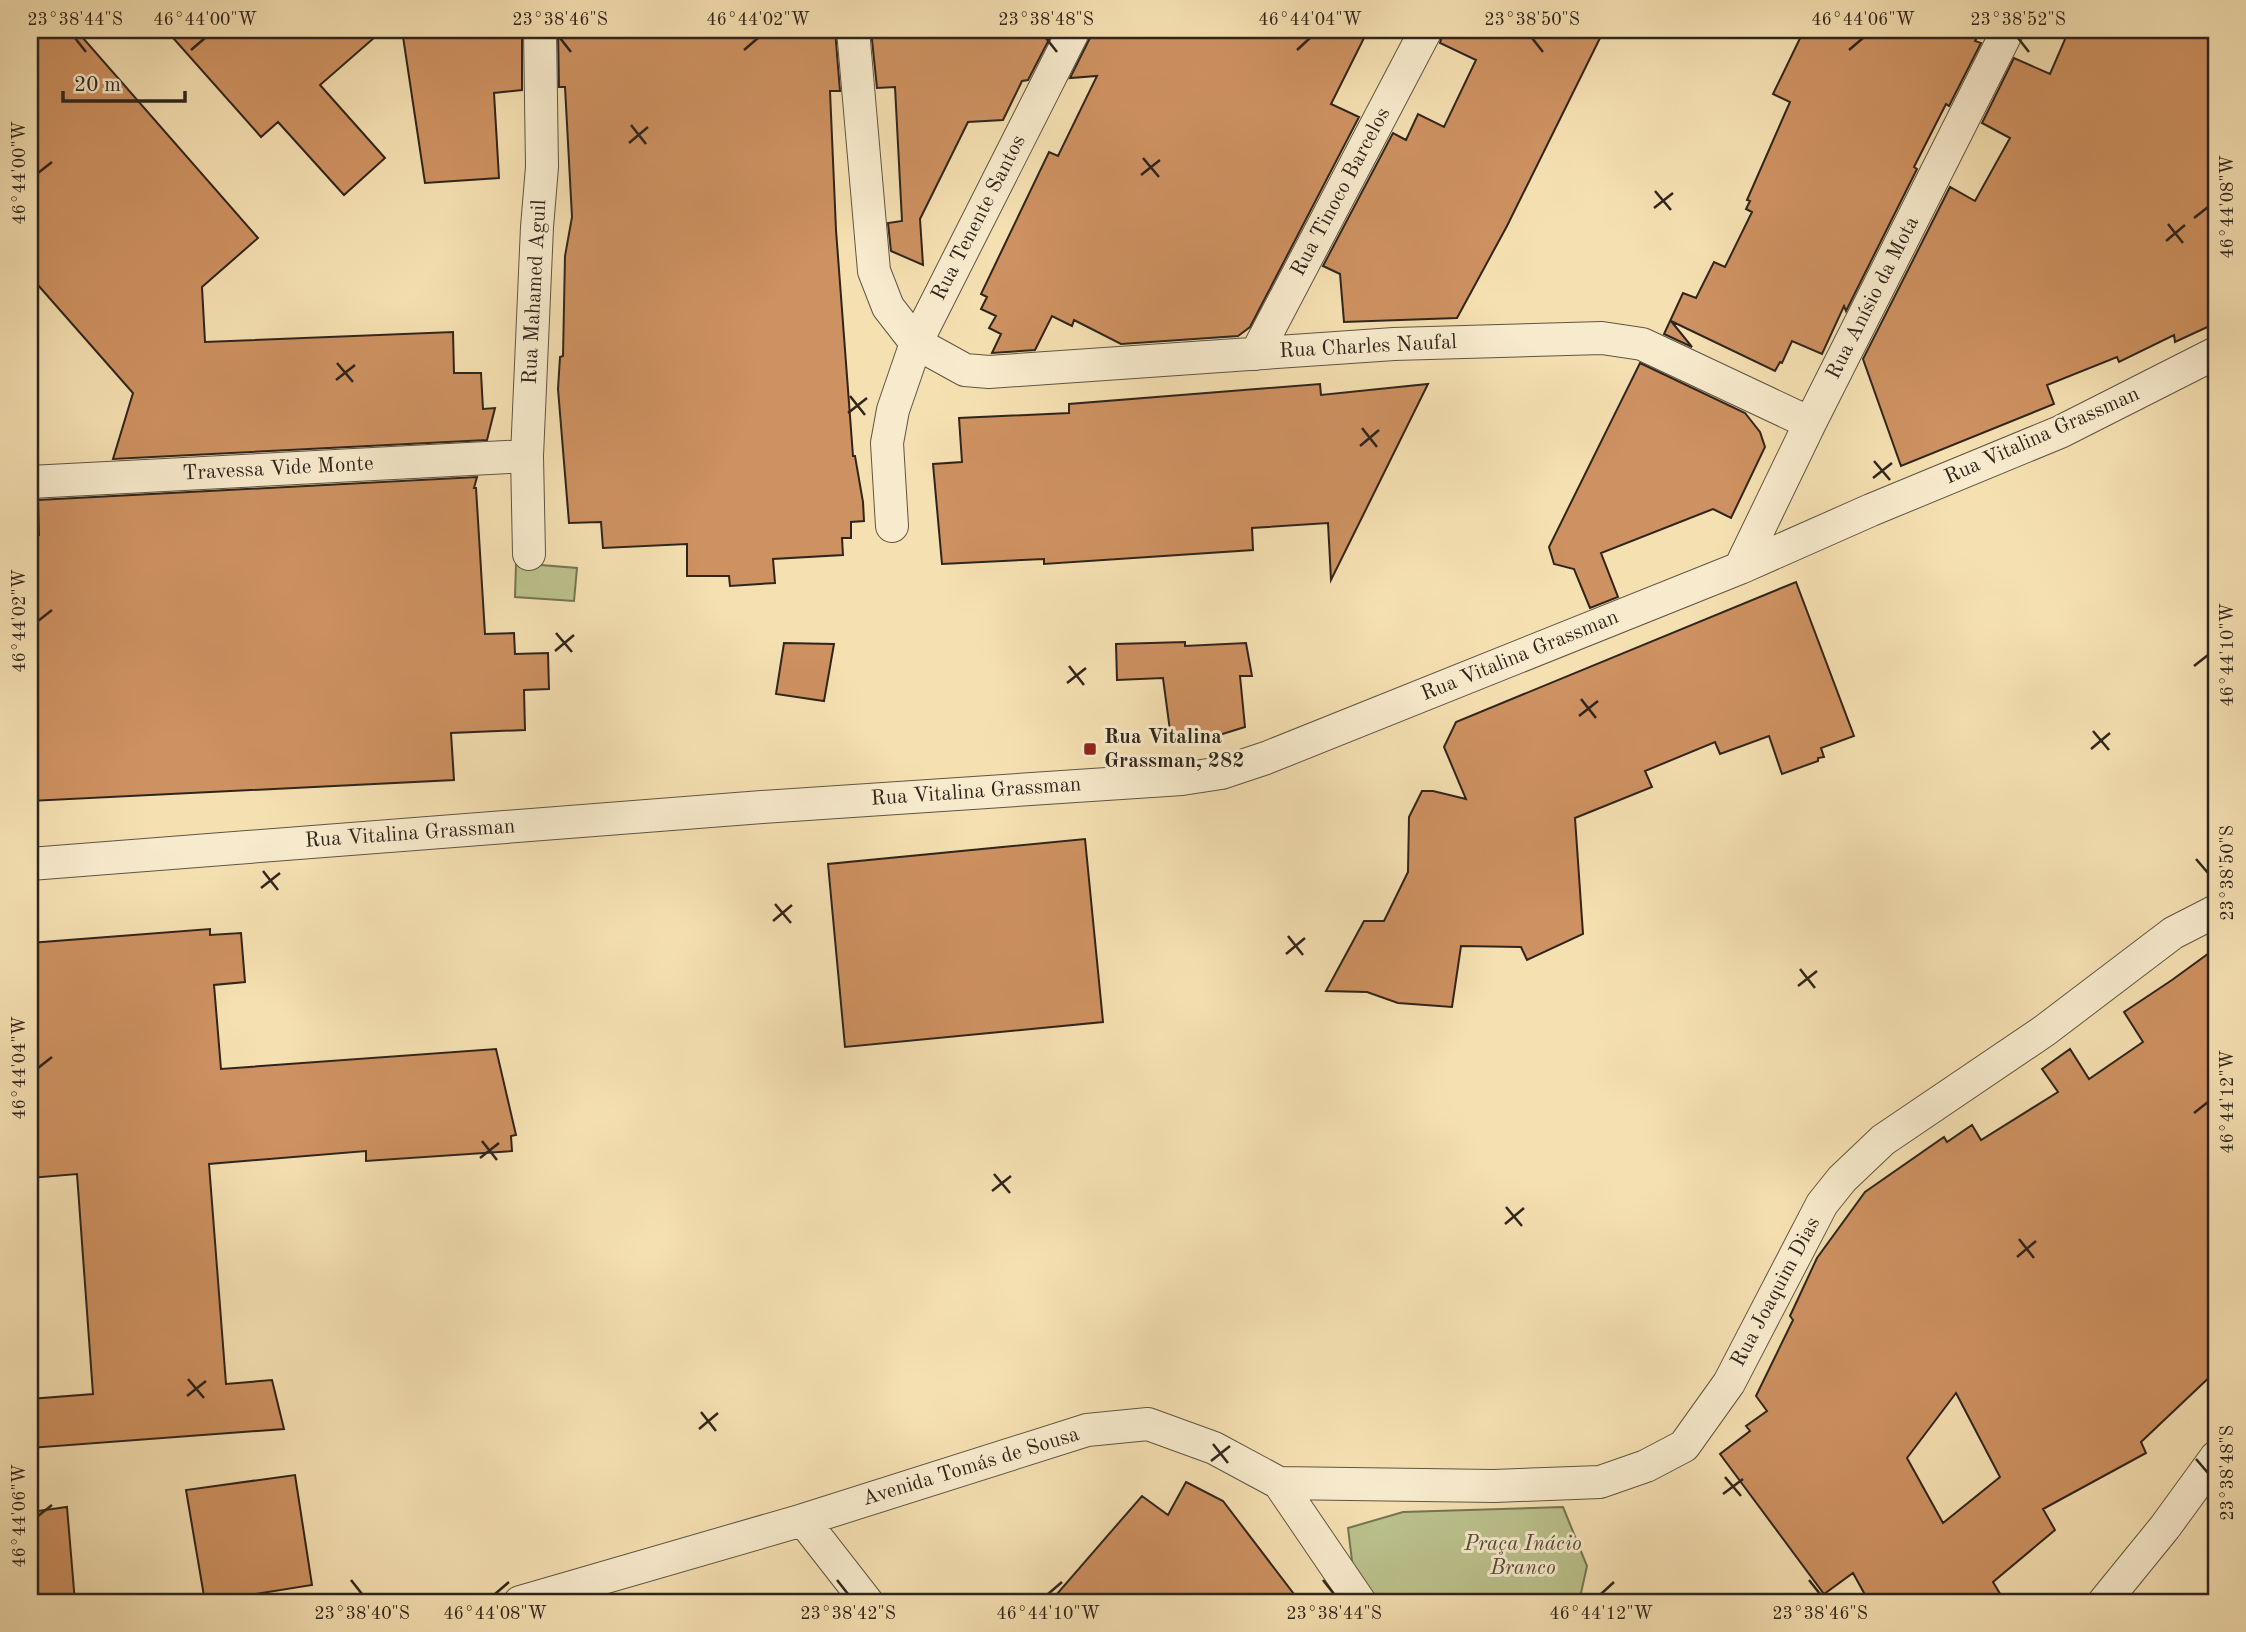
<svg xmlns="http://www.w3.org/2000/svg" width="2246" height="1632" viewBox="0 0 2246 1632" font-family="'Old Standard TT',serif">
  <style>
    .green { fill: #bbc28d; stroke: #757454; stroke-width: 2 }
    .building { fill: #ce9161; stroke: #2f251c; stroke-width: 2; fill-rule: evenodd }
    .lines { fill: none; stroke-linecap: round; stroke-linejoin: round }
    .street-casing { stroke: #605442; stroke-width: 34 }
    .street { stroke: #f8ebcd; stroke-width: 32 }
    .ticks { fill: none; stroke: #2f251c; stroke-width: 2.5 }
    .poi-dot { fill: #8f2418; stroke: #f8ebcd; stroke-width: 2.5 }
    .labels { text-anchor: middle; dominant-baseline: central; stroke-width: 6; stroke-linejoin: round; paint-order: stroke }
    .street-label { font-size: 21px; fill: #2f251c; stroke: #f8ebcd }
    .poi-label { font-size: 21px; font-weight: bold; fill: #2f251c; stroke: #f8ebcd; text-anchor: start }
    .park-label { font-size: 21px; font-style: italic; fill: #524c38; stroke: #f8ebcd }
    .neatline { fill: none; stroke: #2f251c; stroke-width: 2.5 }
    .ticks-label { font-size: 18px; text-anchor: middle; fill: #2f251c }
  </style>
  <rect width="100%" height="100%" fill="#f5e0b2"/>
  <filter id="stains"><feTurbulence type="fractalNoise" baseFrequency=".00286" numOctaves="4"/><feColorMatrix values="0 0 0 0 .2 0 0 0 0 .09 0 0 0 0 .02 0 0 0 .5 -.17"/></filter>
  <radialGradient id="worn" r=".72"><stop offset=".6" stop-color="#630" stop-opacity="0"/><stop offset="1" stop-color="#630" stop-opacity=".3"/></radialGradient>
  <path class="green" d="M516,563L577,568L574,601L515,597Z
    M1563,1507L1587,1566L1579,1602H1376L1353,1569L1348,1528L1403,1512Z"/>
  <path class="building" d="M30,30H76L258,238L202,287L205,342L453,332L454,373H481L483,409L495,408L487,440L113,459L133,393L30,276Z
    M166,30H383L320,85L385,158L344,195L278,122L261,137Z
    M402,30H522V90L494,93L499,178L425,183Z
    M558,30H835L840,91H830L836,230L853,456H855L863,502L864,521L851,522V538H842L843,555L773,559L775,583L730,586L729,576H687V544L603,548L601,522L569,523L558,389L560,357L563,356L565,256L572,217L565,87H559Z
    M871,30H1054L1028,80L1022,81L1003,120L968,122L920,219L923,265L891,251L888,223L902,221L895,87L877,88Z
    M1092,30H1368L1331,104L1359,117L1250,327L1238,336L1121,344L1074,320L1072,326L1052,316L1035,350L992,353L1001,334L989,328L996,316L981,309L987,297L981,294L1049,152L1058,156L1097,76L1070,78L1090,38Z
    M1444,30H1604L1507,226L1457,318L1344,322L1340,274L1323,266L1393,133L1406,140L1418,114L1444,127L1476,60L1440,43Z
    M1804,30H1981L1975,41L1981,43L1949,106L1946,104L1914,167L1917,169L1846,311L1844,306L1822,354L1792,341L1782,363L1780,362L1775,371L1671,321L1692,347L1664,334L1683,293L1696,298L1714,262L1725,267L1752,212L1746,209L1750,201L1747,200L1790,102L1773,94Z
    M2069,30H2216V323L2175,342L2174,335L2119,362L2117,357L2047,385L2054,404L1901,466L1863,359L1950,187L1975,201L2010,138L1982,123L2014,58L2050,74Z
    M1640,363L1745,413L1760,432L1765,447L1731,518L1713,509L1601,553L1618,597L1590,608L1574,569L1554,564L1549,547Z
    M1320,384L1321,395L1428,384L1331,580L1328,523L1252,528L1253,550L1044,564V559L942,564L933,464L962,462L959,418L1069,413V404Z
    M477,477L474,488H476L485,634L514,633L515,654L548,653L549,689L524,690L525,730L451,733L454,780L30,801V657H36L31,535H39L38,500Z
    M1796,582L1854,736L1821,748L1824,757L1818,758V761L1782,774L1769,736L1720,754L1715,742L1645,771L1652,787L1575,818L1583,934L1527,960L1521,947L1461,946L1452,1007L1398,1003L1367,992L1326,991L1364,921H1384L1408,872L1409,817L1422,791H1433L1466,799L1444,747L1456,722Z
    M1185,642V646L1246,643L1252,676H1240L1245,727L1216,736L1171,738L1163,678L1117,680L1116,644Z
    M784,643L834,644L824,701L776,694Z
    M1085,839L1103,1022L845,1047L828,864Z
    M210,929V935L241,933L245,982L214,985L221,1069L496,1049L516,1135L511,1136L512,1151L366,1161V1151L209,1164L226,1384L272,1380L284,1429L30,1448V1399L93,1394L77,1174L30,1178V943Z
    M2216,948V1371L2141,1442L2146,1453L2043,1509L2055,1530L1993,1582L2005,1602H1869L1853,1573L1824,1594L1720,1454L1750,1431L1746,1426L1767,1411L1756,1396L1793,1320L1790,1316L1817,1258L1865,1192L1944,1137L1947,1142L1972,1125L1981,1140L2058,1092L2042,1069L2070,1049L2089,1079L2143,1042L2124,1012L2172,980ZM1956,1393L2000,1477L1943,1523L1907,1458Z
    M295,1475L312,1585L205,1602L186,1490Z
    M1186,1482L1223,1501L1300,1602H1050L1142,1496L1168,1515Z
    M67,1507L75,1602H30V1512Z"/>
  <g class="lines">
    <g class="street-casing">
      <path id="street" d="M853,30L874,271L888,307L916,343L965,370L989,372L1394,344L1602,338L1642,344L1810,423
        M1256,354L1426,30
        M30,482L527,456
        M892,526L887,443L893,410L916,343L1074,30
        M529,554L527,456L537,227L542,167L540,30
        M1740,568L1810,423L2008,30
        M30,864L762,807L1182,779L1221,773L1266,758L1740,568L1871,510L2060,432L2216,353
        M1279,1483L1494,1486L1600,1482L1646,1466L1684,1446L1729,1383L1822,1204L1842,1179L1883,1140L2044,1031L2173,933L2216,911
        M803,1520L867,1602
        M520,1602L803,1520L1087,1430L1148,1424L1214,1448L1279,1483L1360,1602
        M2104,1602L2165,1527L2216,1457"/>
    </g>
    <use href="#street" class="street"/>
  </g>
  <path class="ticks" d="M75,38L86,52M560,38L571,52M1046,38L1057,52M1532,38L1543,52M2018,38L2029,52M191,50L205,38M744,50L758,38M1297,50L1310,38M1849,50L1863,38M631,125L646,144M629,143L648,127M1143,158L1159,177M38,173L52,162M1141,175L1160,160M1655,191L1671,210M1654,208L1673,193M2194,218L2208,207M2168,224L2183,243M2166,241L2185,225M337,363L353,382M336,380L355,365M850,396L865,415M848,413L867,398M1362,428L1377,447M1360,446L1379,430M1874,461L1890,480M1873,478L1892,463M38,621L52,610M556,633L572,652M555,651L574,635M1069,666L1084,685M2194,666L2208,655M1067,683L1086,668M1581,699L1596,718M1579,716L1598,701M2093,731L2109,750M2091,749L2110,733M2196,859L2208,873M263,871L278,890M261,888L280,873M775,904L791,923M773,921L792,905M1288,936L1303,955M1286,954L1305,938M1800,969L1815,988M1798,986L1817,971M38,1068L52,1057M2194,1113L2208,1102M482,1141L497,1160M480,1158L499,1143M994,1174L1010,1193M992,1191L1011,1176M1506,1207L1522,1226M1505,1224L1524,1208M2019,1239L2034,1258M2017,1257L2036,1241M188,1379L204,1398M187,1396L206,1381M701,1412L716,1431M699,1429L718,1413M1213,1444L1228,1463M2196,1459L2208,1473M1211,1461L1230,1446M1725,1477L1741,1496M1723,1494L1743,1479M38,1516L52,1505M351,1580L362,1594M837,1580L848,1594M1323,1580L1334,1594M1809,1580L1820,1594M495,1594L509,1582M1048,1594L1062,1582M1601,1594L1614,1582"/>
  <rect class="poi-dot" x="1083" y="742" width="14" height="14" rx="3.5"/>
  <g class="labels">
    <g class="street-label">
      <text transform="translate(1341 192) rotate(-62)">Rua Tinoco Barcelos</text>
      <text transform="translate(979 218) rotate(-63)">Rua Tenente Santos</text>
      <text transform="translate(535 292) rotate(-87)">Rua Mahamed Aguil</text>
      <text transform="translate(1873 298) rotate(-63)">Rua Anísio da Mota</text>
      <text transform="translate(1368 347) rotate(-3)">Rua Charles Naufal</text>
      <text transform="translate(2042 436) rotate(-24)">Rua Vitalina Grassman</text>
      <text transform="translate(278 469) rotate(-3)">Travessa Vide Monte</text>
      <text transform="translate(1520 656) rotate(-22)">Rua Vitalina Grassman</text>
      <text transform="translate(976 792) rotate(-4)">Rua Vitalina Grassman</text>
      <text transform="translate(410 834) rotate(-4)">Rua Vitalina Grassman</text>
      <text transform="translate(1776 1292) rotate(-62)">Rua Joaquim Dias</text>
      <text transform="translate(971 1467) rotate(-17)">Avenida Tomás de Sousa</text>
    </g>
    <g class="poi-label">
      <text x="1104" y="737">Rua Vitalina<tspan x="1104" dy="24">Grassman, 282</tspan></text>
    </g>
    <g class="park-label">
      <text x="1523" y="1544">Praça Inácio<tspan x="1523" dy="24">Branco</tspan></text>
    </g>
  </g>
  <rect width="2246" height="1632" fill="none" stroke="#f5e0b2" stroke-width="77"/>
  <path d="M63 91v10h122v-10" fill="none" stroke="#2f251c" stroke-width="3.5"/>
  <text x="74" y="91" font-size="21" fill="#2f251c" stroke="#f8ebcd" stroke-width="5" paint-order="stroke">20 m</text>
  <rect x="38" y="38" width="2170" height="1556" class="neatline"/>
  <g class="ticks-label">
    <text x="75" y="25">23°38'44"S</text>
    <text x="205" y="25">46°44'00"W</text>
    <text x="560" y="25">23°38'46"S</text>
    <text x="758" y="25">46°44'02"W</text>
    <text x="1046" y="25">23°38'48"S</text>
    <text x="1310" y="25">46°44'04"W</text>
    <text x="1532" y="25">23°38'50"S</text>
    <text x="1863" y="25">46°44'06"W</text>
    <text x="2018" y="25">23°38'52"S</text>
    <text transform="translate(19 173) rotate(-90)" y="6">46°44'00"W</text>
    <text transform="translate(2227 207) rotate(-90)" y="6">46°44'08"W</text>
    <text transform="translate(19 621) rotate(-90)" y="6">46°44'02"W</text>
    <text transform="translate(2227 655) rotate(-90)" y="6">46°44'10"W</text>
    <text transform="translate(2227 873) rotate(-90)" y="6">23°38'50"S</text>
    <text transform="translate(19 1068) rotate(-90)" y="6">46°44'04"W</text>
    <text transform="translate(2227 1102) rotate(-90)" y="6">46°44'12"W</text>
    <text transform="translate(2227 1473) rotate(-90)" y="6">23°38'48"S</text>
    <text transform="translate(19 1516) rotate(-90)" y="6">46°44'06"W</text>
    <text x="362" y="1619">23°38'40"S</text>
    <text x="495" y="1619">46°44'08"W</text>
    <text x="848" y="1619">23°38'42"S</text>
    <text x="1048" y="1619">46°44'10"W</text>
    <text x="1334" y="1619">23°38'44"S</text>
    <text x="1601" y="1619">46°44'12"W</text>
    <text x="1820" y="1619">23°38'46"S</text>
  </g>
  <rect width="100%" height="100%" filter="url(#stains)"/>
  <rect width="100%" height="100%" fill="url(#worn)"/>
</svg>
